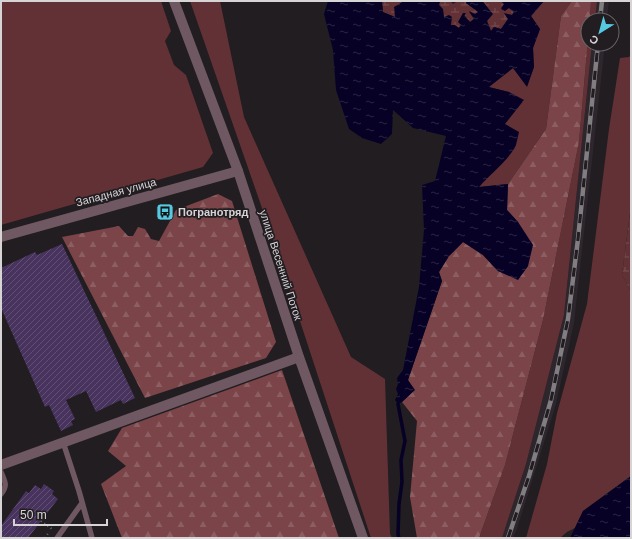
<svg xmlns="http://www.w3.org/2000/svg" width="632" height="539" viewBox="0 0 632 539" font-family="Arial,sans-serif">
  <style>
    .built { fill: #2e262d }
    .grass { fill: #623135 }
    .forest { fill: url(#forest-firs) }
    .wetland { fill: url(#wetland-marsh) }
    .water { fill: url(#water-ripples) }
    .lines { fill: none; stroke-linecap: round; stroke-linejoin: round }
    .stream { stroke: #070125; stroke-width: 3.5 }
    .building { fill: url(#building-hatch) }
    .path { stroke: #726e71; stroke-width: 2; stroke-dasharray: 1 3; stroke-linecap: butt }
    .service { stroke: #6f5861; stroke-width: 5.5 }
    .minor { stroke: #6f5861; stroke-width: 10 }
    .tertiary { stroke: #6f5861; stroke-width: 10 }
    .rail-casing { stroke: #817e81; stroke-width: 4.5 }
    .rail { stroke: #211d21; stroke-width: 3; stroke-dasharray: 9; stroke-linecap: butt }
    .labels { text-anchor: middle; dominant-baseline: central; stroke-width: 3.5; stroke-linejoin: round; paint-order: stroke }
    .street-label { font-size: 11px; fill: #d7d4d6; stroke: #211d21 }
    .poi-label { font-size: 11px; font-weight: bold; fill: #d7d4d6; stroke: #211d21; text-anchor: start }
  </style>
  <defs>
    <pattern id="forest-firs" width="22" height="20" patternUnits="userSpaceOnUse"><rect width="22" height="20" fill="#7a4448"/><path d="M5 1l3.5 6h-7zM16 11l3.5 6h-7z" fill="#8c5e62"/></pattern>
    <pattern id="wetland-marsh" width="20" height="14" patternUnits="userSpaceOnUse"><rect width="20" height="14" fill="#623135"/><path d="M1 5h8M5 5V1M11 12h8M15 12V8" fill="none" stroke="#784e52"/></pattern>
    <pattern id="water-ripples" width="26" height="14" patternUnits="userSpaceOnUse"><rect width="26" height="14" fill="#070125"/><path d="M2 4q2-2 4 0t4 0M15 11q2-2 4 0t4 0" fill="none" stroke="#2a2544"/></pattern>
    <pattern id="building-hatch" width="6" height="6" patternUnits="userSpaceOnUse"><rect width="6" height="6" fill="#47335d"/><path d="M-1 1l2-2M0 6l6-6M5 7l2-2" fill="none" stroke="#615074"/></pattern>
  </defs>
  <rect width="100%" height="100%" fill="#211d21"/>
  <path class="built" d="M597,1H609L607,20H595Z
    M592,44H605L574,323L556,404L517,529L513,538H502L526,464L564,315Z"/>
  <path class="grass" d="M1,1H161L171,31L165,41L174,65L186,75L213,153L203,167L1,225Z
    M190,1H220L244,117L351,357L385,379L390,534L392,538H371L279,257Z
    M544,1H572L561,16L546,129L508,184L479,187L490,174L504,124L509,92L488,87L513,68L527,86L534,67L533,48L540,29L531,16Z
    M591,1H597L595,20H590Z
    M588,39V44H592L564,315L526,464L502,538H479L505,465L543,320L579,142Z
    M631,55V205L622,275L631,292V476L583,511L575,528L567,532L560,538H526L547,464L557,413L587,304L609,129L620,58L629,57Z"/>
  <path class="forest" d="M572,1H591L590,20H588V39L579,142L543,320L505,465L479,538H417L410,497L417,421L402,402L414,390L408,380L442,281L439,272L449,256L463,242L483,255L498,271L518,279L528,266L518,222L507,210L508,184L546,129L561,16Z
    M218,194L232,201L276,342L266,358L145,398L62,237L119,226L128,236H133L138,227L145,229L151,239L159,241L176,210Z
    M282,370L339,538H122L101,484L126,466L108,451L122,428Z"/>
  <path class="wetland" d="M382,1H404L395,7V17L383,12Z
    M440,1H450L453,4L458,1H467L466,3L479,12L475,14L469,12L474,19L470,22L463,13L461,25L459,28L451,25L443,18C444,12 443,9 439,5Z
    M483,1H501L504,4L501,8H509L514,12L512,15L505,14L508,19L501,29L494,27L491,31L487,21L492,14Z
    M631,205V292L622,275Z"/>
  <path class="water" d="M328,1H382L383,12L395,17L394,7L404,1H440L439,5L443,9L444,17L449,15L452,17L451,25H455L459,28L461,25L458,22L463,13H466L464,16L470,22L474,19L469,11L475,14L478,12L466,3L467,1H482L493,14L487,21L491,31L494,27L501,29L508,19L504,13L512,15L514,12L509,8L505,11L501,9L504,4L501,1H544L531,16L540,29L533,48L534,67L527,87L513,68L489,87L509,92L524,100L505,124L519,132C518,136 517,141 516,145C510,159 489,175 479,187L508,184L507,210L518,222L533,245L528,266L518,280L498,271L483,255L463,242L449,256L439,272L442,281L408,380L415,390L402,402L398,404L395,400L398,394L396,389L398,384L397,378L403,370L419,287L424,230L422,185L435,181L446,136L413,128L393,110L392,134L381,144L362,138L349,129L336,90L333,50L324,14Z
    M631,476V538H570L583,511Z"/>
  <g class="lines">
    <path class="stream" d="M398,404L405,441L401,460L402,482L399,504L398,534L399,538"/>
  </g>
  <path class="building" d="M62,244L135,398L123,404L121,400L96,412L86,391L66,400L75,419L71,421L73,425L61,431L49,405L45,407L1,308V268L35,252L37,255Z
    M44,484L54,491L52,494L58,499L28,538H1V526L26,491L29,493L35,485L41,489Z"/>
  <g class="lines">
    <path class="path" d="M41,521L52,529
      M45,538L49,532"/>
    <path class="service" d="M63,442L79,491L92,538
      M1,472C5,482 8,485 1,494
      M57,538L82,503"/>
    <path class="minor" d="M238,171L299,357L363,538
      M1,465L299,357"/>
    <path class="tertiary" d="M1,237L238,171L174,1"/>
    <g class="rail-casing">
      <path id="rail" d="M600,20L602,1
        M508,538L529,476L551,400L568,319L578,239L598,44"/>
    </g>
    <use href="#rail" class="rail"/>
  </g>
  <defs>
    <g id="bus-square" transform="scale(0.9)"><rect x="-9" y="-9" width="18" height="18" rx="4" fill="#56c9e0" stroke="#211d21"/><path d="M-5-6H5V4H4V6H2V4H-2V6H-4V4H-5ZM-3.5-4V0h7V-4ZM-3.5 1.2v1.5H-2V1.2ZM2 1.2v1.5H3.5V1.2Z" fill="#111"/></g>
  </defs>
  <g fill-rule="evenodd">
    <use href="#bus-square" x="165" y="212"/>
  </g>
  <g class="labels">
    <g class="street-label">
      <text transform="translate(116 192) rotate(-15)">Западная улица</text>
      <text transform="translate(281 265) rotate(72)">улица Весенний Поток</text>
    </g>
    <g class="poi-label">
      <text x="178" y="212">Погранотряд</text>
    </g>
  </g>
  <rect width="632" height="539" fill="none" stroke="#d7d4d6" stroke-width="4"/>
  <g transform="translate(600 32) rotate(217)"><circle r="19" fill="#211d21" stroke="#6a6669"/>
  <path d="M0-3L7 15L0 10L-7 15Z" fill="#56c9e0"/>
  <text y="-6" font-size="11" font-weight="bold" text-anchor="middle" fill="#d7d4d6">С</text>
  </g>
  <path d="M14 519v6h93v-6" fill="none" stroke="#d7d4d6" stroke-width="2"/>
  <text x="20" y="519" font-size="12" fill="#d7d4d6" stroke="#211d21" stroke-width="3" paint-order="stroke">50 m</text>
</svg>
